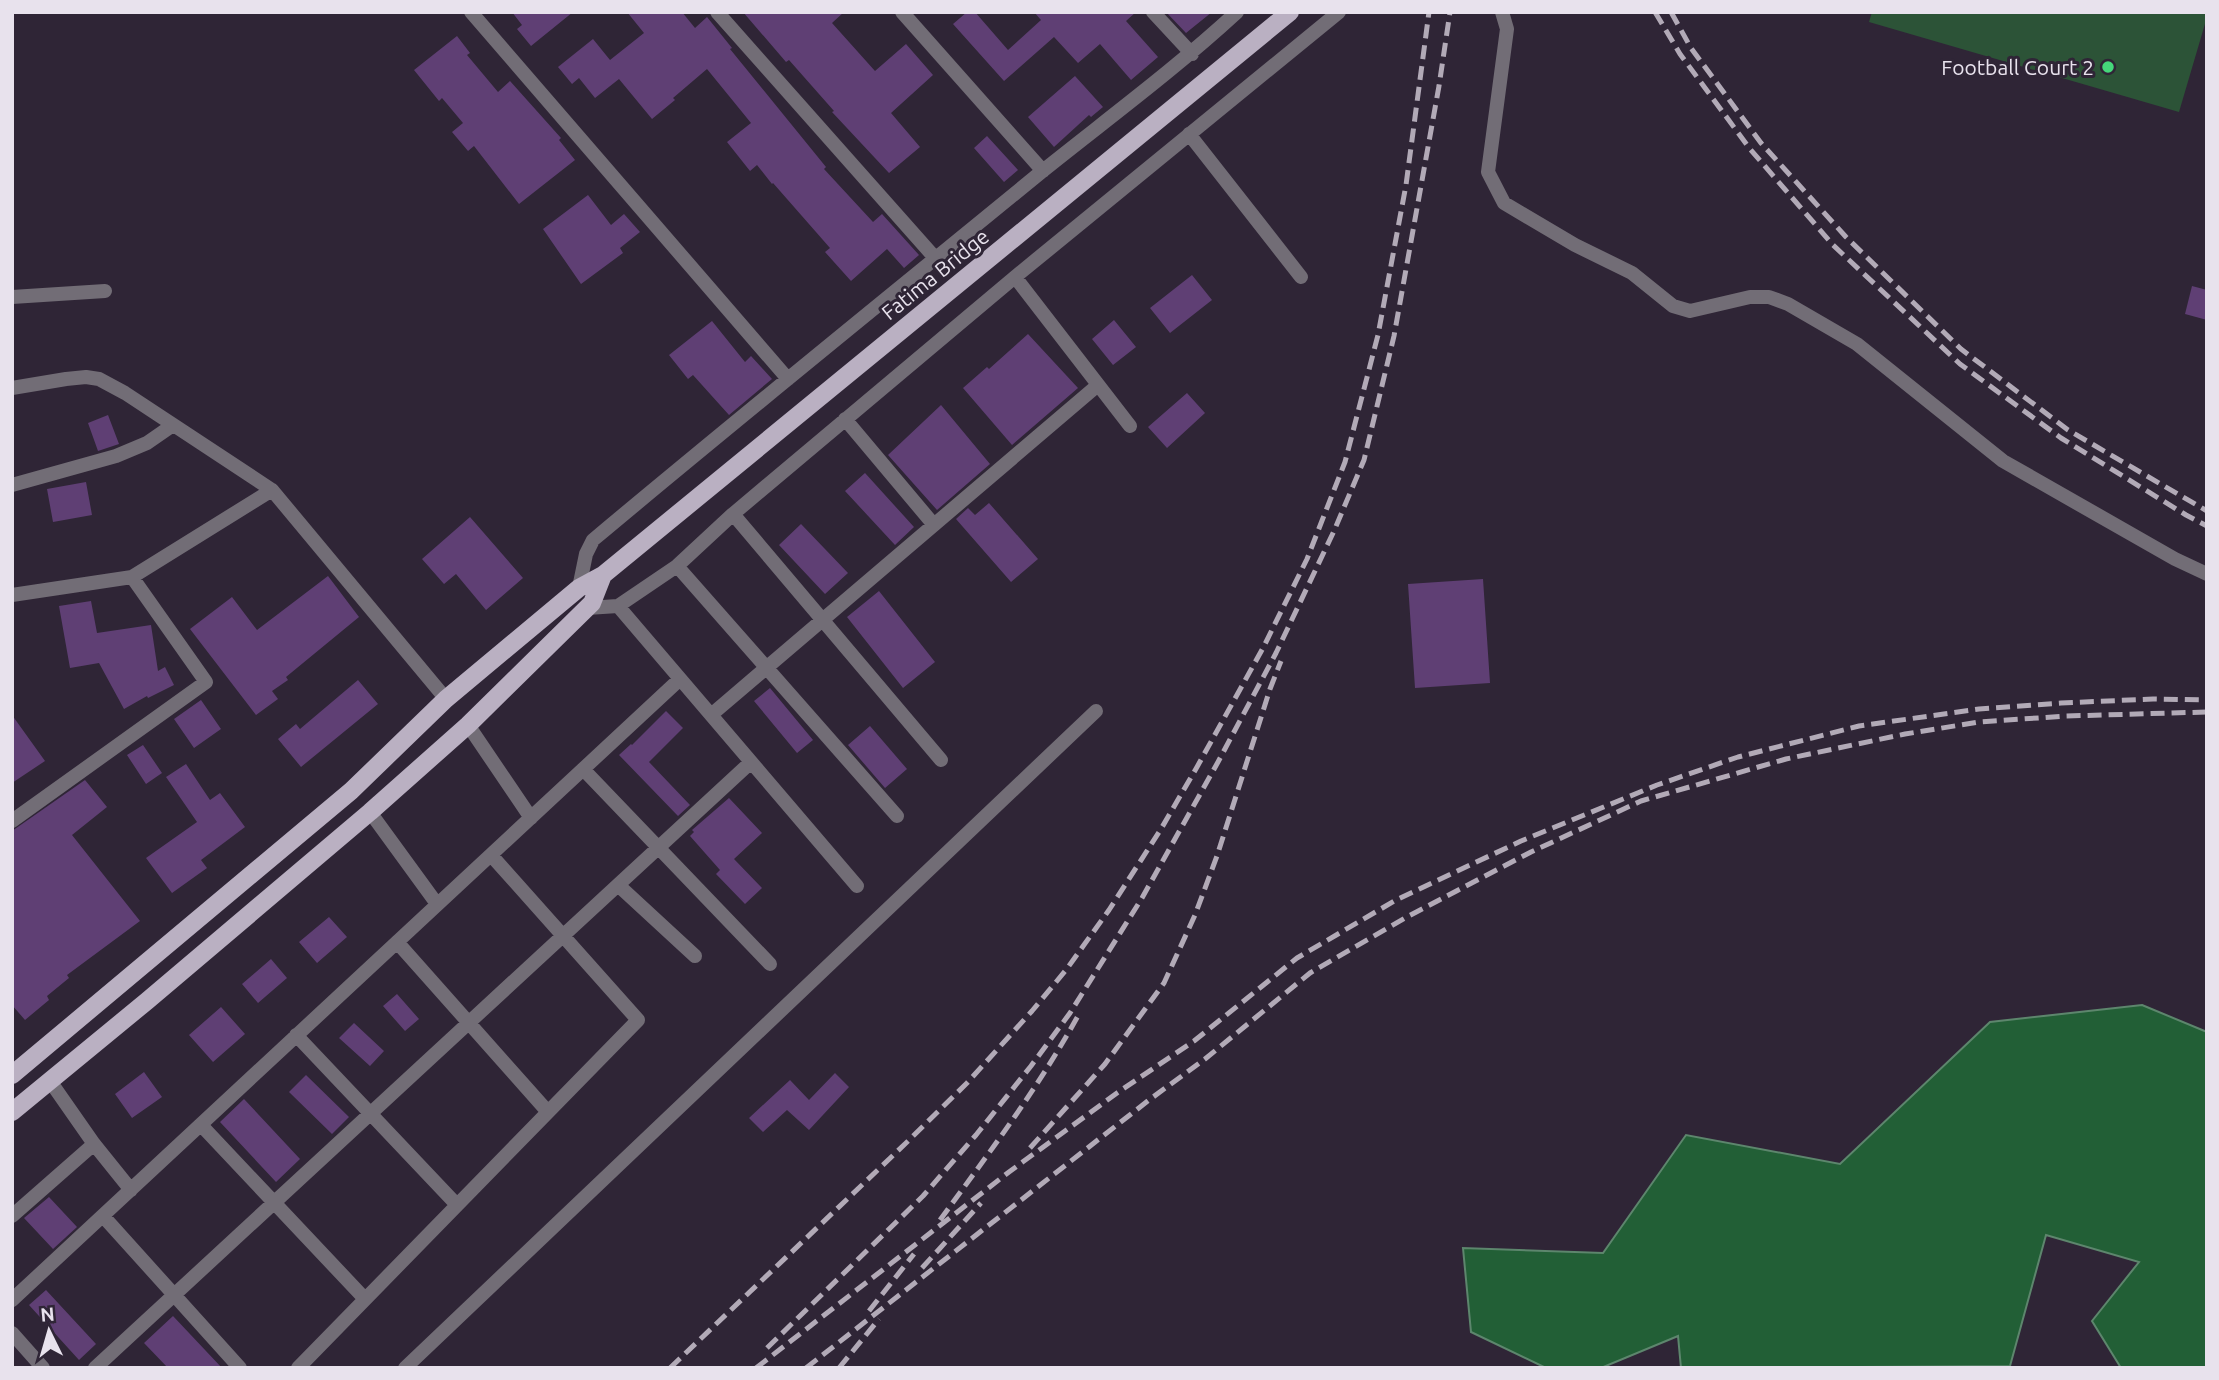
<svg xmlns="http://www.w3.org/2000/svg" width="2219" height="1380" viewBox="0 0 2219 1380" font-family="Ubuntu,sans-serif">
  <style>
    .green { fill: #2c5337 }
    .water { fill: #225f36; stroke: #5d866d; stroke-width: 2 }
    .building { fill: #5f3f74 }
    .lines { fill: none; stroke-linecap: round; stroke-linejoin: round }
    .street { stroke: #726d76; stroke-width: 14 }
    .primary { stroke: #bab0c2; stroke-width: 18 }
    .rail { stroke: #b2aab7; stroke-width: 5; stroke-dasharray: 14 7; stroke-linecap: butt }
    .poi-dot { fill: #45d77a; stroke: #2f2536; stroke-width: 2.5 }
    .labels { text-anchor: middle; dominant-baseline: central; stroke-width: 6; stroke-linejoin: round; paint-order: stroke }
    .poi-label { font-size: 21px; fill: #e8e2ed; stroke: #2f2536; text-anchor: end }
    .street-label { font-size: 21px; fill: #e8e2ed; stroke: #2f2536 }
  </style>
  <rect width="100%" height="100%" fill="#2f2536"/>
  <path class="green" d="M1872,12H2207V17L2179,112L1869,22Z"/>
  <path class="water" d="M2142,1005L2207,1032V1368H2121L2092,1321L2139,1262L2046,1235L2010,1366L1681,1368L1678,1336L1601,1368H1546L1471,1332L1463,1248L1603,1253L1686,1135L1840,1164L1990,1022Z"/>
  <path class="building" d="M512,12H573L531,46L517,29L522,25Z
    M627,12H682L695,28L707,17L732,48L730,49L826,167L824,169L873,222L882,214L919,255L904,268L887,249L851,281L825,252L830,248L773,183L772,184L757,165L750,171L727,142L751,123L707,69L673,98L675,100L652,119L619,79L595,98L579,78L572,84L558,67L593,39L610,60L644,33Z
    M743,12H844L832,23L875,71L906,44L933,75L891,113L920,147L889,173L832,112L834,111L789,60L786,62Z
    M967,12H975L1008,50L1041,20L1034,12H1136L1126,21L1158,57L1131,80L1100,44L1078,63L1054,37L1004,81L953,24Z
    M1166,12H1212L1186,33Z
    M457,36L470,53L467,55L498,92L510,81L561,138L559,140L575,160L519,204L474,146L468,151L452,132L463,123L442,98L439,101L414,70Z
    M1075,76L1103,107L1091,117L1089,115L1054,147L1028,117Z
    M987,136L1018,170L1004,182L974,148Z
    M588,195L611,225L624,214L640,232L620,248L623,253L581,284L543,229Z
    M1192,275L1212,300L1170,333L1150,308Z
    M2192,286L2207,290V320L2185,314Z
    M1114,320L1136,347L1113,365L1092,339Z
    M712,321L745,362L751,356L772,379L729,415L693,375L688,379L669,355Z
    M1028,334L1078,388L1012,445L963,388L987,367L989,369Z
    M1187,393L1205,413L1167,448L1148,427Z
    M941,405L990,464L937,510L888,455Z
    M108,415L119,444L98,451L88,423Z
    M865,473L914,527L895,545L845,491Z
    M86,482L92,515L53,522L47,489Z
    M989,503L1038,559L1011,582L956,519L968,508L975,515Z
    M470,517L523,578L486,610L456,574L444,584L422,559Z
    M801,524L848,573L825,594L779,545Z
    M328,576L359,617L286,677L288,680L272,691L278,699L256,715L190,629L232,597L257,630Z
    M1483,579L1490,683L1415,688L1408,584Z
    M879,591L935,662L903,688L847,617Z
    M91,601L97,633L151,625L158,671L165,667L174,685L148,698L147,696L124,709L99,663L70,668L59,606Z
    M358,680L378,704L301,767L278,739L296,724L300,729Z
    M770,688L813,740L797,753L754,701Z
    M201,700L221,729L194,748L174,719Z
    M666,711L683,728L649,762L690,805L678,816L619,755L631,744L632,745Z
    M12,715L45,761L12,783Z
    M870,726L907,769L885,788L848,745Z
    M143,745L162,773L146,784L127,755Z
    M186,764L210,800L220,793L245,827L201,860L207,868L172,893L146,858L197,822L166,777Z
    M85,780L107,807L72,835L140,921L67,975L69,978L47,996L49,1000L25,1020L12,1005V831Z
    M729,798L762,833L734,859L762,888L745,904L716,874L720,870L690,836L694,832L692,830Z
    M329,917L347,937L317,963L299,942Z
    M271,959L287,978L258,1003L242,984Z
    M397,994L419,1019L405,1031L383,1006Z
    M221,1007L245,1034L213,1062L189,1035Z
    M354,1023L384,1051L370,1066L339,1038Z
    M144,1072L162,1097L132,1118L115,1094Z
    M835,1073L849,1087L809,1130L787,1110L763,1132L749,1118L790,1080L809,1100Z
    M306,1075L349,1117L332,1134L289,1092Z
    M244,1099L300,1159L276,1182L220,1122Z
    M49,1197L77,1227L53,1249L24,1218Z
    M46,1290L96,1344L79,1360L29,1305Z
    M173,1316L222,1368H168L144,1343Z"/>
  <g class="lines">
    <path class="street" d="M471,12L788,379
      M717,12L936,259
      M902,12L1043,171
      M1153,12L1192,54
      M1502,12L1507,29L1488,172L1504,203L1575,245L1632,273L1673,306L1690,311L1750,297H1769L1788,304L1857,344L2003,461L2175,559L2207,574
      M1189,134L1301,277
      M1015,277L1130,426
      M12,297L105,291
      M12,388L66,379L86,377L99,379L125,393L272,490
      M845,419L934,525
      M12,485L116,456L147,443L173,425
      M733,514L941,760
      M677,566L897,816
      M579,588L586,554L593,540C741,416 891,295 1040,173C1106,120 1174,70 1237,12
      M12,595L132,577L272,490L446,699
      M618,606L857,886
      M587,608L618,606L677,566L733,514L1015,277L1339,12
      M711,715L1098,385
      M468,725L531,818
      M583,769L770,964
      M370,812L437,904
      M12,821L206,682L132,577
      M618,885L695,956
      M397,942L548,1112
      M296,1035L457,1205
      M50,1081L94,1144L131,1190
      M201,1125L365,1299
      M12,1216L94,1144
      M103,1216L240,1368
      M12,1300L680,679
      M12,1333L43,1368
      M95,1368L751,762
      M298,1368L638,1020L491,855
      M405,1368L1096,711"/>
    <path class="primary" d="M12,1075L351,791L446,699L579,588L603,575L1290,12
      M12,1112L147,1001L370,812L468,725L592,603L603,575"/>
    <path class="rail" d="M1655,12L1680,54L1750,149L1833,245L1960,364L2061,438L2186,515L2207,526
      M1671,12L1691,48L1761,143L1846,237L1961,349L2068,430L2207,511
      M1030,1148L1105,1064L1164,983L1195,915L1217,856L1270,689L1281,661
      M940,1220C989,1153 1039,1087 1079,1014
      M922,1268L981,1203
      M869,1311L914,1254
      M767,1348L923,1196L976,1135L1031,1066L1070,1013L1142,898L1218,762L1276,653L1334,531L1364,460L1394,336L1439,86L1450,12
      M670,1368L906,1143L967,1083L1032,1011L1066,970L1109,910L1161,829L1197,767L1263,648L1307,559L1345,462L1378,335L1406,185L1429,12
      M756,1368L1009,1172L1117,1093L1194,1041L1297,958L1396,900L1521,841L1657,785L1738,757L1859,726L1979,709L2061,703L2153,699L2207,700
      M806,1368L1149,1100L1205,1059L1310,973L1405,918L1531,852L1641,801L1786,759L1905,734L1979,722L2066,716L2207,712
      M839,1368L879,1319"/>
  </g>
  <circle class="poi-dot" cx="2108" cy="67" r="7"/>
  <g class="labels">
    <g class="poi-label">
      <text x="2094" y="67">Football Court 2</text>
    </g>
    <g class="street-label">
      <text transform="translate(935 274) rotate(-39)">Fatima Bridge</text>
    </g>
  </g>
  <rect width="2219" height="1380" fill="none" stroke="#e8e2ed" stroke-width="28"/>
  <g transform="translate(49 1331) rotate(355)" stroke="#2f2536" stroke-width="5" paint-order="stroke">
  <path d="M0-5L12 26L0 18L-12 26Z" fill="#e8e2ed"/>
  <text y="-10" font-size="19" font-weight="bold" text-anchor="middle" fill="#e8e2ed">N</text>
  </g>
</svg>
